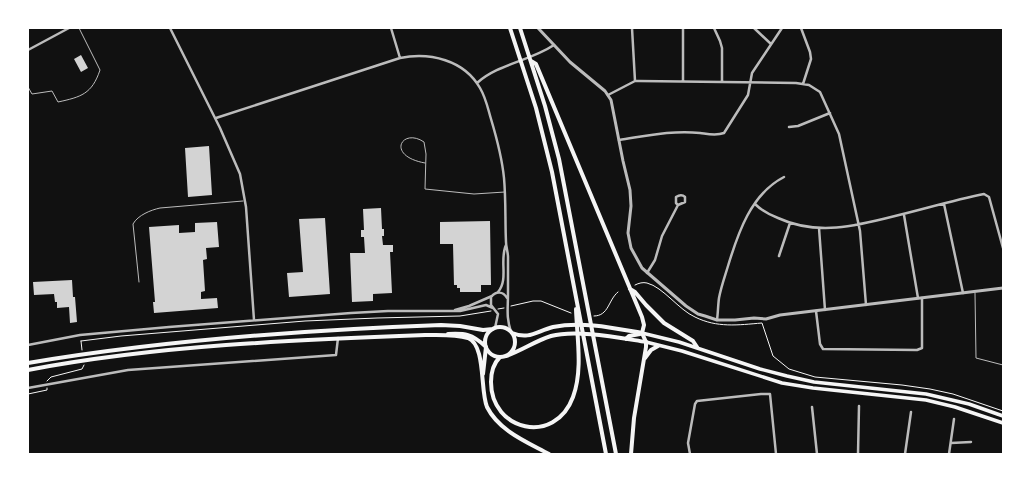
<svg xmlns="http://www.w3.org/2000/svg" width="1031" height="482" viewBox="0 0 1031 482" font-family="'PT Sans Narrow',sans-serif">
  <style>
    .building { fill: #d3d3d3 }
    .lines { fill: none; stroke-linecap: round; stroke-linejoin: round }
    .path { stroke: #f5f5f5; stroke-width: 1 }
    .service { stroke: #bcbcbc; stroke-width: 1 }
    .minor { stroke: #bcbcbc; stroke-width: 2.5 }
    .tertiary { stroke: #bcbcbc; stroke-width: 3 }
    .primary { stroke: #f5f5f5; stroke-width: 3.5 }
    .trunk { stroke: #f5f5f5; stroke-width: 4 }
    .motorway { stroke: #f5f5f5; stroke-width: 4 }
  </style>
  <rect width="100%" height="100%" fill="#111"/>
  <path class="building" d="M81,55L88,68L81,72L74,59Z
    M209,146L212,195L188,197L185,148Z
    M381,208L382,229H384V236H382L383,245H393V252H390L392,293L373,294V301L352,302L350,253H365L364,237H361V230H364L363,209Z
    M325,218L330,294L289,297L287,273L303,272L299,219Z
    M490,221L491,285H481V292H460V288H457V285H454L453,244H440V222Z
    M217,222L219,247L206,248L207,259L203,260L205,291L201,292V299L217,298L218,308L154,313L153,302H155L149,227L179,225V233L195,232V223Z
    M72,280L73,297H75L77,322L70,323L69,307L57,308V302H55L54,294L34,295L33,282Z"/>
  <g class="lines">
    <path class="path" d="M635,285C639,283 643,282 647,283C663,287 679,310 695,317C717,328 738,325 762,323L773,356L789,369L815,377L902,385L930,389L953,394L1003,411
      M511,306L533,301H541L571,313
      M498,309L504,308
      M594,316C609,316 608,300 618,292
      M81,341L121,336L305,321L377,318L460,316L491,311
      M81,341L82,350
      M47,381L51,377L82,369L84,365
      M28,394L47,390V388"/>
    <path class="service" d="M28,87L32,94L52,91L58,102C81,97 92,94 100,70L79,28
      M425,163C385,156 402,127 424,142L426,154L425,189L474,194L505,192
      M139,282L133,224C138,215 151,210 160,208L243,201
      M975,293L976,358L1003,365"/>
    <path class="minor" d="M170,28L220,128L240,174L246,207L254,320
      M391,28L400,58
      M632,28L635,81
      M714,28L720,41L722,48V82
      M754,28L771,44
      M801,28L810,52L811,59L803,84
      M28,50L69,28
      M683,81V28
      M477,83C498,64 530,61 554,45
      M608,95L635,81H639L796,83L809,85L820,92L839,134L860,231L866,305
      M216,118L400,58C430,52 464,60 480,88C486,98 488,109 491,119C497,139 502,158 504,178C506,200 505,221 506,242C506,247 508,252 508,257C508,269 508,281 508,293C508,310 506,316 511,332
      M789,127L798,126L830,113
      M619,140C646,136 672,130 700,133C708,134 716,136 724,133L748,95L752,73L782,28
      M755,204C761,210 770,215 778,218C817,236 856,226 895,216C924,209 954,200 984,194L989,197L1003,248
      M944,204L963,293
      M904,215L918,298
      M819,228L825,310
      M779,256L790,223
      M647,273L655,260L662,236L678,205L676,203V197C679,195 682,194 685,197V202L678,205
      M498,292C509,279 499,260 506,245
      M455,310L469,306L492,296
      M816,311L820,344L823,349L917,350L922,348V298
      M717,320C718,313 718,305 719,298C721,287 725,276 728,266C738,233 751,194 784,177
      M495,328L498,314L491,305V297C496,291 503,291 507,298
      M28,345L80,335L169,327L351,313L388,311H460L486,305L493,308
      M28,388L128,370L336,355L338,338
      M812,407L817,454
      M951,443L971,442
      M690,454L688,443L695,404L697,401L761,394H770L776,454
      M858,454L859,406
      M905,454L911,412
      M949,454L954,419"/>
    <path class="tertiary" d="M538,28L570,62L605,91L611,100L623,161L630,190L631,206L628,233L631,248L642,268L686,306L698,314L705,316L717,320H735L754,318L766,319L780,315L1003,288"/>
    <path class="primary" d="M642,333L679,342L760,369L787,376L814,382L926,394L969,404L1003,416
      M646,342L682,351L782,383L813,388L926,400L955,407L1003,423"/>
    <path class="trunk" d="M485 342a15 15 0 1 1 30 0a15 15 0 1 1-30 0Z
      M512,333C529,340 537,331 553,327C582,321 614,328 642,333
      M448,334C465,333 472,334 485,346
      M626,339L629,336L640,334
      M506,356C521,351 535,341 551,336C576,329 620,338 646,342
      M28,363C164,340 303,330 441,325L460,326L483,330L493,329
      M28,370C159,345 294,340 427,335"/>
    <path class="motorway" d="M510,28L536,108L552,172L606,454
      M520,28L545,106L559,159L616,454
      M531,61L536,64L642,317L644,325L642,333L646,342V347L634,418L631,454
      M630,289L635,292L646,305L664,323L693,341L697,347
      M425,335C439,335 455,334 468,338C486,345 480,391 487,407C499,431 527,442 549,454
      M500,357C493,364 491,372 491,382C491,431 555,446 573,397C583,370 577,338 576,309
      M645,358L651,350L658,346
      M483,374L486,347"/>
  </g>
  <rect width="1031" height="482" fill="none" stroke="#ffffff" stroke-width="58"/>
</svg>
